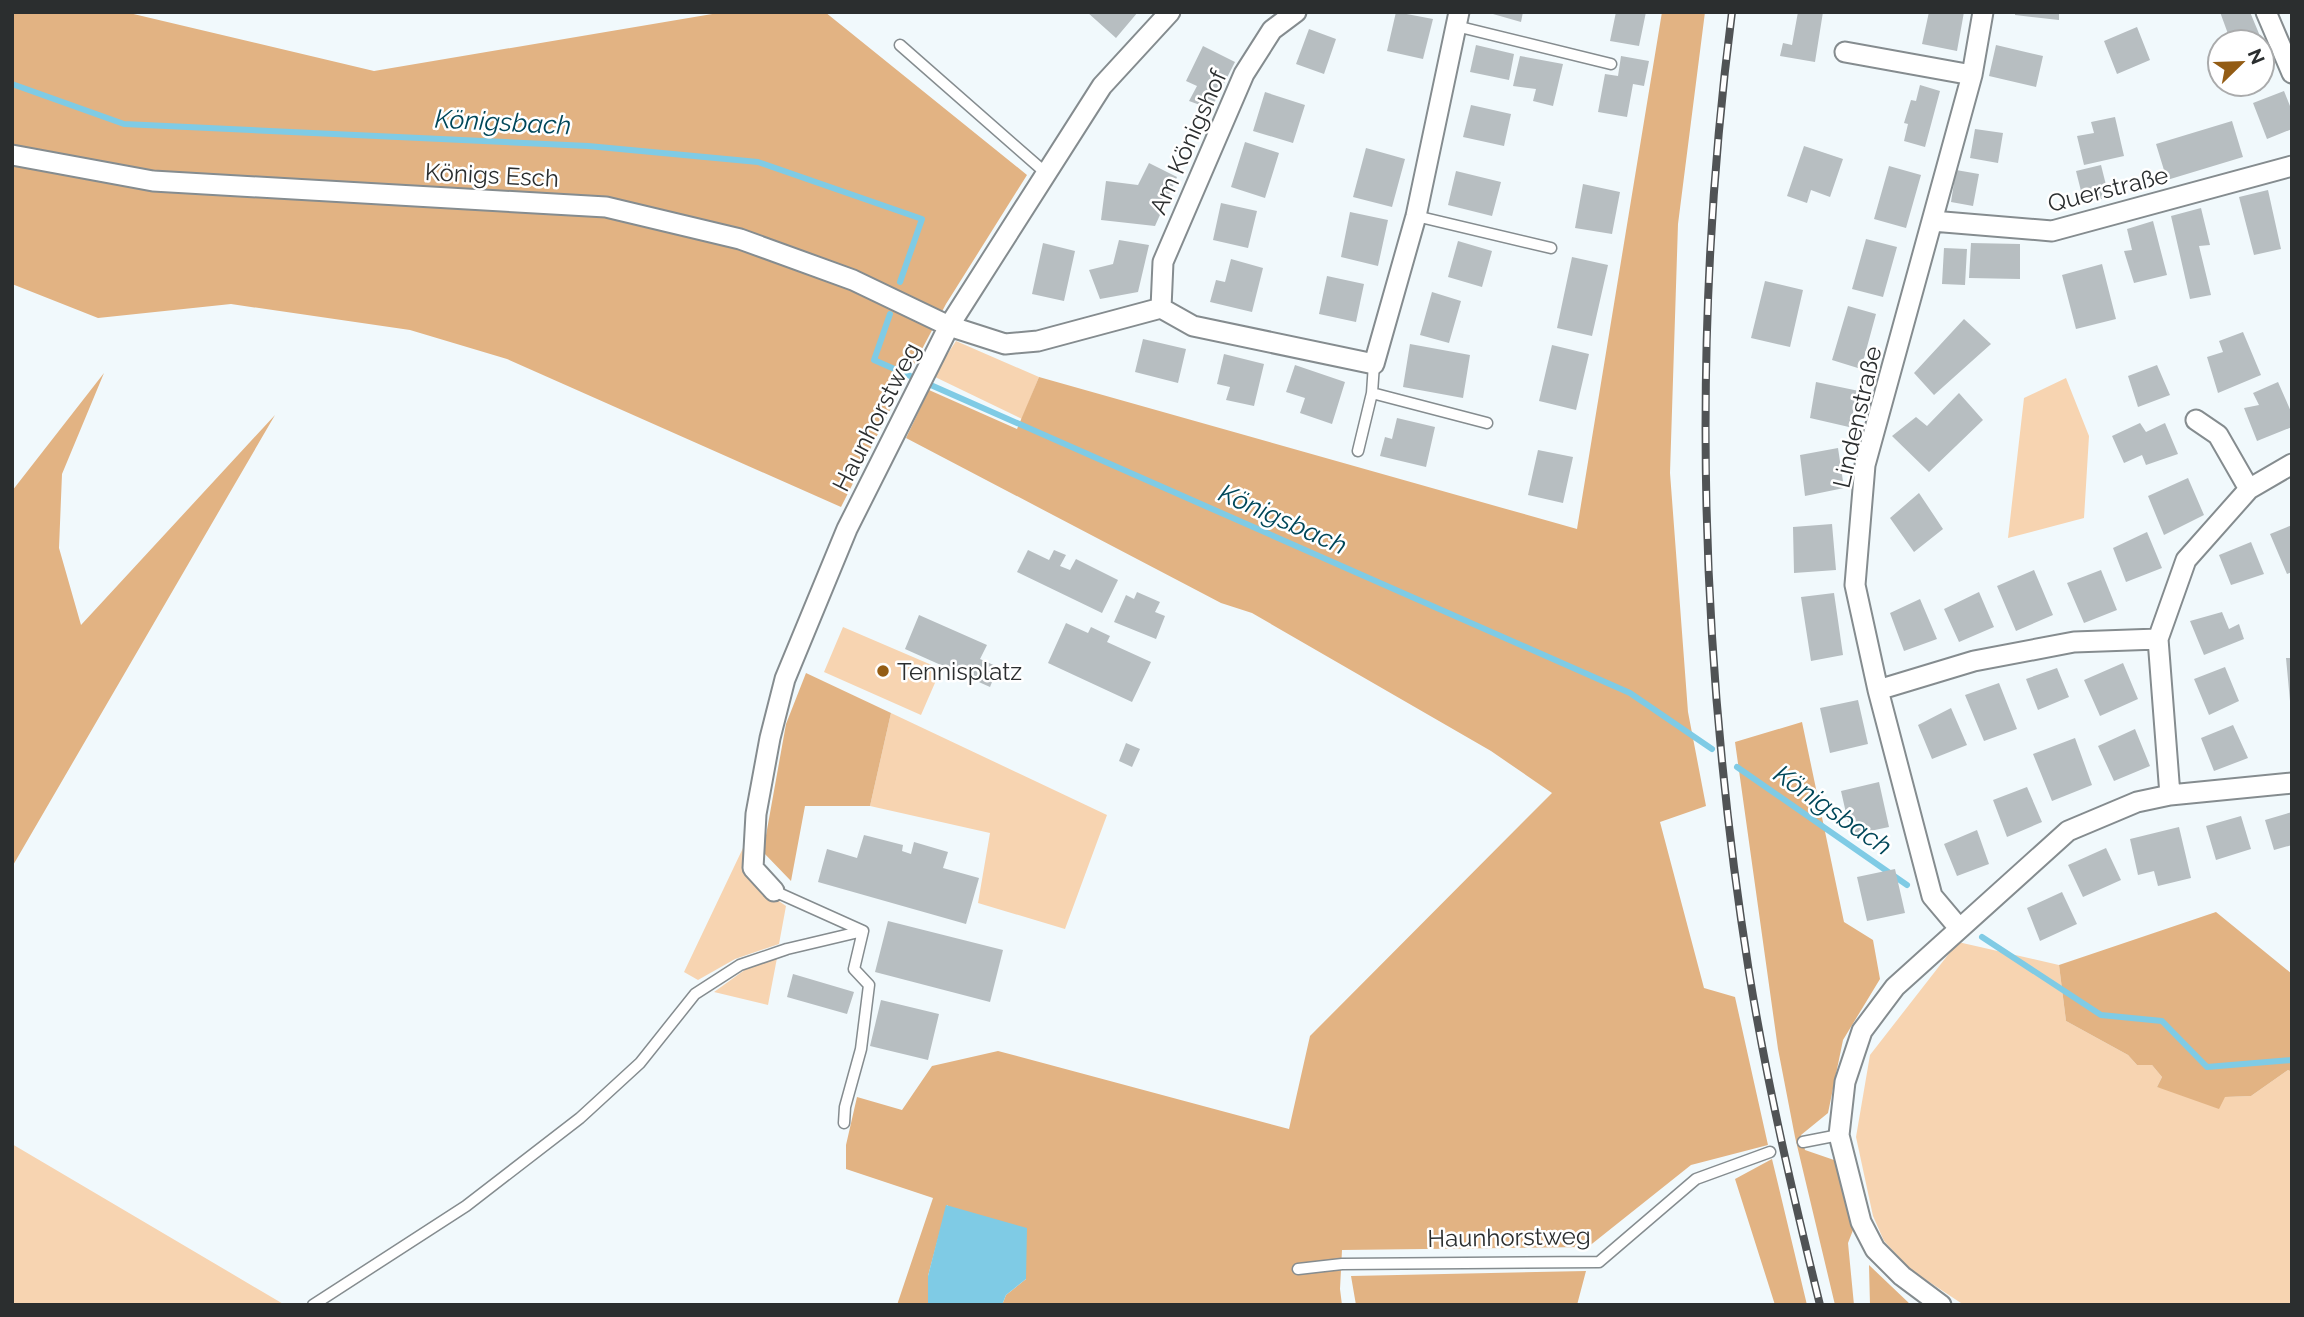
<svg xmlns="http://www.w3.org/2000/svg" width="2304" height="1317" viewBox="0 0 2304 1317" font-family="Raleway,sans-serif">
  <style>
    .green { fill: #f7d4b1 }
    .forest { fill: #e2b383 }
    .water { fill: #7fcbe5 }
    .lines { fill: none; stroke-linecap: round; stroke-linejoin: round }
    .stream { stroke: #7fcbe5; stroke-width: 6 }
    .building { fill: #b7bec1 }
    .lane-casing { stroke: #858c8f; stroke-width: 13 }
    .street-casing { stroke: #858c8f; stroke-width: 23 }
    .lane { stroke: #fff; stroke-width: 10 }
    .street { stroke: #fff; stroke-width: 19 }
    .rail-casing { stroke: #505355; stroke-width: 8 }
    .rail { stroke: #fff; stroke-width: 5; stroke-dasharray: 16; stroke-linecap: butt }
    .poi-dot { fill: #935c14; stroke: #fff; stroke-width: 2.5 }
    .labels { text-anchor: middle; dominant-baseline: central; stroke-width: 5; stroke-linejoin: round; paint-order: stroke }
    .street-label { font-size: 24px; fill: #2b2e2f; stroke: #fff }
    .poi-label { font-size: 24px; fill: #2b2e2f; stroke: #fff; text-anchor: start }
    .water-label { font-size: 26px; font-style: italic; fill: #004759; stroke: #fff }
  </style>
  <rect width="100%" height="100%" fill="#f1f9fc"/>
  <path class="green" d="M956,341L1039,377L1022,419L933,376Z
    M2066,378L2089,436L2084,518L2008,538L2024,398Z
    M843,627L941,669L921,715L824,672Z
    M891,713L1107,815L1065,929L978,903L990,833L870,806Z
    M743,848L753,883L786,906L779,944L735,959L698,980L684,972Z
    M1958,942L2059,965L2066,1021L2128,1055L2137,1065H2152L2162,1077L2157,1087L2225,1097L2251,1096L2288,1070L2292,1072V1305H1964L1911,1270L1884,1241L1873,1216L1856,1137L1870,1055Z
    M777,958L768,1005L714,992L746,969Z
    M12,1144L285,1305H12Z"/>
  <path class="forest" d="M12,12H125L374,71L724,12H825L1027,175L946,304L905,381L894,382L888,395L893,404L841,507L507,359L410,330L231,304L98,318L12,284Z
    M1662,12H1705L1678,224L1670,473L1688,712L1706,806L1660,822L1704,988L1735,997L1768,1145L1691,1165L1588,1247L1342,1250L1340,1289L1342,1305H1002L1006,1295L1026,1279L947,1205L928,1276V1305H897L933,1198L846,1169V1145L857,1097L902,1110L932,1066L998,1051L1289,1129L1310,1036L1552,793L1491,751L1252,613L1221,603L906,438L929,390L1017,429L1039,377L1577,529Z
    M104,373L62,474L59,548L81,625L275,415L12,867V491Z
    M806,673L891,713L870,806H805L791,881L763,852L786,724Z
    M1802,722L1844,922L1873,940L1880,979L1843,1040L1828,1113L1801,1135L1805,1150L1837,1161L1855,1225L1848,1243L1854,1305H1835L1795,1137L1778,1049L1735,742Z
    M2216,912L2292,974V1072L2288,1070L2251,1096L2225,1097L2219,1109L2157,1087L2162,1077L2152,1065H2137L2128,1055L2066,1021L2059,965Z
    M1772,1159L1807,1305H1775L1735,1179Z
    M1869,1265L1911,1305H1870Z
    M1586,1271L1577,1305H1356L1351,1276Z"/>
  <path class="water" d="M946,1205L1027,1228L1026,1279L1006,1295L1002,1305H928V1276Z"/>
  <g class="lines">
    <path class="stream" d="M12,84L124,124L588,146L758,162L922,219L900,282
      M890,314L874,360L1630,693L1712,749
      M1737,767L1907,885
      M1982,937L2101,1015L2162,1021L2207,1067L2292,1060"/>
  </g>
  <path class="building" d="M1087,12H1138L1116,38Z
    M1396,12L1433,19L1423,59L1387,51Z
    M1486,12H1523L1521,22Z
    M1616,12H1646L1639,46L1610,41Z
    M1798,12H1823L1815,62L1780,56L1783,43L1792,45Z
    M1929,12H1964L1957,51L1922,44Z
    M2015,12H2059V20L2015,15Z
    M2220,12H2250L2267,53L2262,55V42H2231Z
    M2137,27L2150,60L2117,74L2104,41Z
    M1309,29L1336,39L1324,74L1296,64Z
    M1476,45L1514,54L1509,80L1470,72Z
    M1996,45L2043,56L2036,87L1989,76Z
    M1203,46L1235,62L1211,109L1189,101L1197,86L1186,81Z
    M1520,56L1563,64L1553,106L1533,101L1536,89L1513,86Z
    M1621,56L1649,61L1644,86L1633,84L1627,117L1598,112L1605,74L1618,76Z
    M1920,85L1940,91L1925,147L1904,141L1908,124L1904,123L1911,100L1916,101Z
    M2284,91L2292,111V129L2267,139L2253,103Z
    M1265,92L1305,105L1293,143L1253,131Z
    M1471,105L1511,114L1504,146L1463,137Z
    M2115,117L2124,156L2084,165L2077,136L2094,133L2091,122Z
    M2232,121L2243,157L2167,180L2156,144Z
    M1975,129L2003,133L1998,163L1970,158Z
    M1245,142L1279,153L1265,198L1231,187Z
    M1804,146L1843,159L1830,197L1811,190L1807,203L1787,196Z
    M1366,148L1405,159L1392,207L1353,197Z
    M1149,163L1177,177L1155,226L1101,220L1106,181L1138,185Z
    M2101,165L2109,197L2084,203L2076,171Z
    M1889,166L1921,175L1906,228L1874,219Z
    M1956,170L1979,174L1973,206L1951,202Z
    M1456,171L1501,182L1492,216L1448,205Z
    M1583,184L1620,192L1612,234L1575,228Z
    M2268,190L2281,249L2254,255L2239,197Z
    M1221,203L1257,211L1248,248L1213,240Z
    M2201,208L2210,245L2199,246L2211,295L2190,299L2171,216Z
    M1350,212L1388,220L1378,266L1341,257Z
    M2153,221L2167,275L2134,283L2124,251L2132,250L2127,229Z
    M1866,239L1897,247L1883,297L1852,289Z
    M1119,240L1149,245L1138,292L1100,299L1089,270L1113,264Z
    M1458,241L1492,251L1482,287L1448,277Z
    M1043,243L1075,251L1064,301L1032,294Z
    M1971,243L2020,244V279L1969,278Z
    M1944,248L1967,249L1965,285L1942,284Z
    M1572,257L1608,265L1592,336L1557,328Z
    M1231,259L1263,268L1252,312L1210,302L1216,280L1225,282Z
    M2102,264L2116,319L2076,329L2062,275Z
    M1327,276L1364,284L1356,322L1319,314Z
    M1765,281L1803,290L1790,347L1751,338Z
    M1432,292L1461,301L1449,343L1420,335Z
    M1848,306L1876,314L1861,369L1832,360Z
    M1964,319L1991,344L1934,395L1914,373Z
    M2243,332L2261,375L2218,393L2207,357L2223,352L2219,341Z
    M1143,339L1186,349L1178,383L1135,372Z
    M1410,344L1470,355L1463,398L1403,387Z
    M1552,345L1589,354L1576,410L1539,401Z
    M1224,354L1264,364L1254,406L1226,400L1230,387L1217,384Z
    M1295,365L1345,382L1332,424L1300,413L1305,398L1286,392Z
    M2157,365L2170,395L2138,407L2128,376Z
    M1816,382L1859,391L1849,427L1810,418Z
    M2278,382L2292,414V427L2257,441L2244,408L2259,405L2253,393Z
    M1959,393L1983,420L1929,472L1892,436L1916,417L1927,426Z
    M1397,418L1435,427L1426,467L1380,456L1385,437L1392,439Z
    M2140,423L2146,432L2165,423L2178,454L2146,465L2142,455L2124,463L2112,436Z
    M1838,448L1844,488L1805,496L1800,455Z
    M1538,450L1573,457L1563,503L1528,495Z
    M2188,478L2204,515L2164,535L2148,496Z
    M1919,493L1943,529L1914,552L1890,518Z
    M1832,524L1836,570L1794,573L1793,527Z
    M2292,525V572L2287,574L2270,534Z
    M2147,532L2162,568L2126,582L2113,548Z
    M2251,542L2264,574L2231,585L2219,555Z
    M1028,550L1049,560L1054,550L1066,555L1060,566L1070,570L1076,559L1118,580L1102,613L1017,572Z
    M2034,570L2053,615L2016,631L1997,586Z
    M2101,570L2117,610L2084,623L2067,583Z
    M1137,592L1160,602L1155,612L1165,616L1156,639L1114,622L1126,595L1134,599Z
    M1979,592L1994,627L1959,642L1944,609Z
    M1834,593L1843,655L1811,661L1801,597Z
    M1920,599L1937,639L1904,651L1890,613Z
    M2222,612L2229,629L2239,624L2244,639L2204,655L2190,621Z
    M919,615L987,645L980,659L998,667L990,687L905,649Z
    M1066,623L1088,633L1091,627L1110,636L1107,642L1151,662L1132,702L1048,663Z
    M2286,658H2292V701H2290Z
    M2123,663L2138,699L2100,716L2084,680Z
    M2225,667L2239,701L2209,715L2194,679Z
    M2057,668L2069,697L2038,710L2026,679Z
    M1999,683L2017,729L1984,741L1965,695Z
    M1858,700L1868,744L1830,753L1820,708Z
    M1951,708L1967,745L1932,759L1918,725Z
    M2233,725L2248,758L2214,771L2201,738Z
    M2135,729L2150,766L2114,781L2098,746Z
    M2075,738L2092,785L2052,801L2033,754Z
    M1126,743L1140,749L1132,767L1119,761Z
    M1879,782L1889,827L1851,835L1841,791Z
    M2027,787L2042,822L2007,837L1993,800Z
    M2292,812V845L2274,850L2265,820Z
    M2241,816L2251,849L2216,860L2206,826Z
    M2179,827L2191,878L2158,886L2154,871L2138,875L2130,839Z
    M1977,830L1989,864L1957,876L1944,844Z
    M864,835L903,845L902,851L911,854L914,842L948,852L943,868L979,878L966,924L818,882L827,849L857,858Z
    M2106,848L2121,880L2083,897L2068,865Z
    M1895,869L1905,913L1867,921L1857,877Z
    M2062,892L2077,924L2040,941L2027,908Z
    M888,921L1003,950L990,1002L875,972Z
    M793,974L854,992L847,1014L787,997Z
    M881,1000L939,1014L928,1060L870,1046Z"/>
  <g class="lines">
    <g class="lane-casing">
      <path id="lane" d="M1456,26L1611,64
        M900,45L1047,174
        M1416,216L1551,248
        M1374,364L1372,393L1487,423
        M1358,451L1372,393
        M774,891L863,931L854,969L869,985L861,1049L845,1107L844,1123
        M1803,1142L1839,1135
        M1298,1269L1342,1264L1599,1262L1696,1179L1770,1152
        M313,1305L466,1206L580,1118L640,1063L695,994L740,965L787,949L863,931"/>
    </g>
    <g class="street-casing">
      <path id="street" d="M2266,12L2292,73
        M1845,52L1972,75
        M12,155L153,181L606,207L740,239L853,280L949,326L1005,344L1038,341L1161,308L1193,326L1374,364L1416,216L1459,12
        M1932,221L2052,231L2292,166
        M1161,308L1163,262L1244,74L1272,30L1296,12
        M2196,420L2218,435L2249,489
        M1878,690L1974,661L2074,642L2158,639
        M2170,795L2158,639L2186,560L2249,489L2292,464
        M774,891L753,868L756,814L770,738L785,679L847,529L949,326L1102,86L1170,12
        M1959,928L1932,896L1878,690L1855,585L1865,465L1972,75L1983,12
        M1941,1305L1902,1276L1875,1249L1861,1222L1839,1135L1845,1082L1862,1031L1895,987L2068,831L2137,802L2170,795L2292,783"/>
    </g>
    <use href="#lane" class="lane"/>
    <use href="#street" class="street"/>
    <g class="rail-casing">
      <path id="rail" d="M1732,12C1691,331 1699,655 1749,972C1767,1084 1793,1195 1820,1305"/>
    </g>
    <use href="#rail" class="rail"/>
  </g>
  <circle class="poi-dot" cx="883" cy="671" r="7"/>
  <g class="labels">
    <g class="street-label">
      <text transform="translate(1188 142) rotate(-66)">Am Königshof</text>
      <text transform="translate(492 175) rotate(3)">Königs Esch</text>
      <text transform="translate(2108 189) rotate(-14)">Querstraße</text>
      <text transform="translate(876 417) rotate(-63)">Haunhorstweg</text>
      <text transform="translate(1857 417) rotate(-77)">Lindenstraße</text>
      <text transform="translate(1509 1237) rotate(-1)">Haunhorstweg</text>
    </g>
    <g class="poi-label">
      <text x="897" y="671">Tennisplatz</text>
    </g>
    <g class="water-label">
      <text transform="translate(503 122) rotate(3)">Königsbach</text>
      <text transform="translate(1283 519) rotate(24)">Königsbach</text>
      <text transform="translate(1833 810) rotate(35)">Königsbach</text>
    </g>
  </g>
  <rect width="2304" height="1317" fill="none" stroke="#2b2e2f" stroke-width="28"/>
  <g transform="translate(2241 63) rotate(67)"><circle r="33" fill="#ffffff" stroke="#aaabac" stroke-width="2"/>
  <path d="M0-5L12 26L0 18L-12 26Z" fill="#935c14"/>
  <text y="-10" font-size="19" font-weight="bold" text-anchor="middle" fill="#2b2e2f">N</text>
  </g>
</svg>
